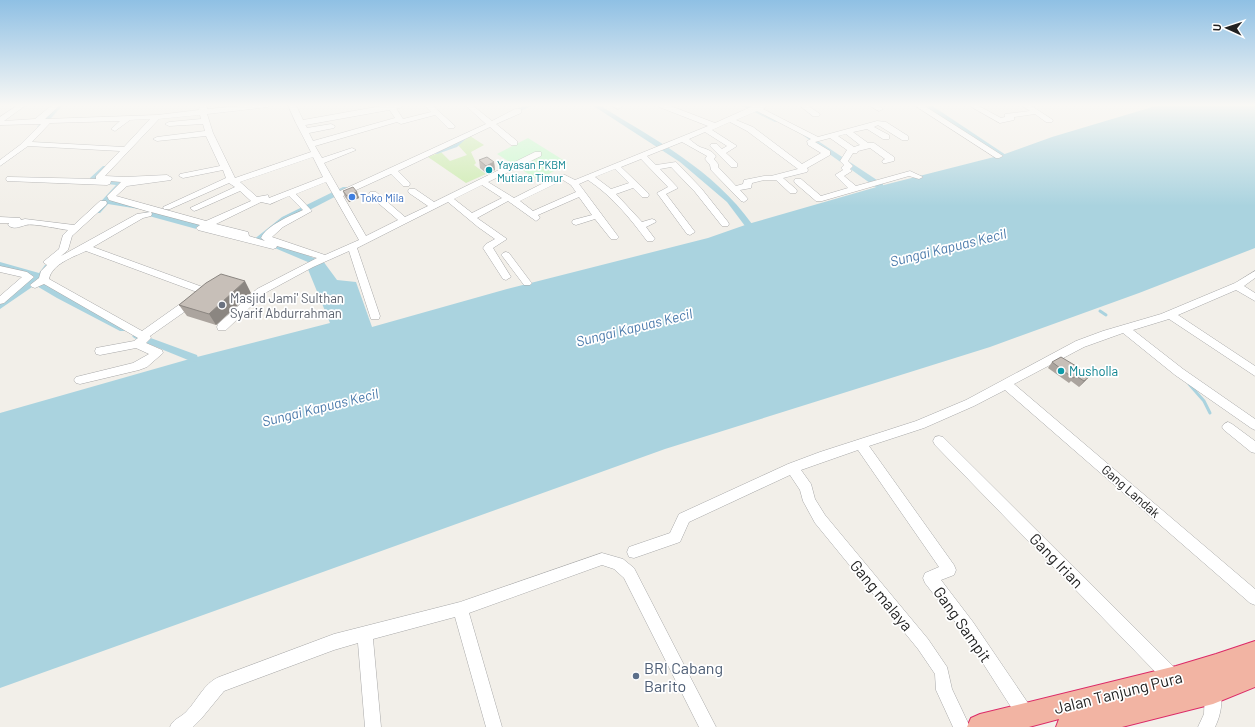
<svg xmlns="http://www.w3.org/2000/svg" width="1255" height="727" viewBox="0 0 1255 727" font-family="Barlow,sans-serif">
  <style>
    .grass { fill: #cdebb0 }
    .park { fill: #c8facc }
    .water { fill: #aad3df }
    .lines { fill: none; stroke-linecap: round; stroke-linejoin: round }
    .stream { stroke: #aad3df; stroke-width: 3 }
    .canal { fill: #aad3df; fill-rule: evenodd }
    .minor-casing { stroke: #a9a9a9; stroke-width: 1 }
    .tertiary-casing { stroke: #a9a9a9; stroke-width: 1 }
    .trunk-casing { stroke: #dc2a67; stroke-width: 2 }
    .minor { fill: #fff; fill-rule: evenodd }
    .tertiary { fill: #fff; fill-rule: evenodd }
    .trunk { fill: #f2b4a3; fill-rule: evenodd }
    .wall { fill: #aba49e }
    .shaded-wall { fill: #8b8681 }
    .building { fill: #c7bfb8; stroke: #8b8681 }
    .culture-dot { fill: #0f9aa8; stroke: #fff; stroke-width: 1.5 }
    .shop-dot { fill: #3f7fe0; stroke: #fff; stroke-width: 1.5 }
    .worship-dot { fill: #6b7280; stroke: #fff; stroke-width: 1.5 }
    .service-dot { fill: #5c6f8a; stroke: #fff; stroke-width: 1.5 }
    .labels { text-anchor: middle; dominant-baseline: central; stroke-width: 3.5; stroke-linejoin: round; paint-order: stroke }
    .far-culture-label { font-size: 11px; fill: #0d838f; stroke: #fff; text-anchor: start }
    .far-shop-label { font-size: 11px; fill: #366cbe; stroke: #fff; text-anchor: start }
    .worship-label { font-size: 13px; fill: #5b616d; stroke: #fff; text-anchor: start }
    .culture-label { font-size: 13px; fill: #0d838f; stroke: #fff; text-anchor: start }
    .street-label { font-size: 13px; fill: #222; stroke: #fff }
    .water-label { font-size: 14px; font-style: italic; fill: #4a7aab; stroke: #fff }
    .near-street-label { font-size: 16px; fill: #222; stroke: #fff }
    .near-service-label { font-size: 16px; fill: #4e5e75; stroke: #fff; text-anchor: start }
  </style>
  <rect width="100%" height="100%" fill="#f2efe9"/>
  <path class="grass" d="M470,136L484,145L471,152L476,163L474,165L486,174L466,183L428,157L441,152L450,161L467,155L458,145Z"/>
  <path class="park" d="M528,138L568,163L538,180L497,154Z"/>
  <path class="water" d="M1159,105H1255V248L1139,293L990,347L665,449L0,688V413L193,358L330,323L307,267L323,261L337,280L356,282L372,327L507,289L708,238L748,224L880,186L1002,155L1052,137Z"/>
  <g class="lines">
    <path class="stream" d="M1100,311L1106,315
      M1189,384L1204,401L1210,413"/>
    <path class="canal" d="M57,105H63L41,129H37V127Z
      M526,105H534L511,115L506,114Z
      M592,105H599C654,139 714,170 752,224L751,226H745L727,202L680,162Z
      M740,105H748L780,121L775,122Z
      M928,105H934V107L1006,155L1005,157H999L929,109Z
      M468,132L470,133V135L457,147L437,154L433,152L451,143Z
      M806,133L883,184V188H877L804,136L803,135Z
      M103,166H106L110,168L99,178L120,180L124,182L123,187L111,200L139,205V209L108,204L100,213H94V209L116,185L90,182V178Z
      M343,187H346L350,189L288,221L260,242H254L253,240L282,217Z
      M149,211L214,228L215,230L211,233L149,216L140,218L136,216Z
      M273,241L321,261L322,263L318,266L315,265L270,246L269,244Z
      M0,262L39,273L45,265H51L52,267L51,269L41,280L63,294L126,327L128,329L126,331H120L57,298L35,285L0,309V301L34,277L0,268Z
      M137,333L197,355L198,358L197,361L193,362L134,338L132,336Z"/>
    <g class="minor-casing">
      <path id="minor" d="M18,105H26L4,121L35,119L52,105H60L45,119L157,115L199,110L200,105H206L207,109L251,105H271L268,107L207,114L213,133L235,178L311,152L296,123L300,121H303L307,128L331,124L335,126L334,128L309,133L313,141L395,118L387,106L388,105H394L403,119L431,112L424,105H432L455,126L454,128H448L435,115L401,124L397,122L315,146L322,158L352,148L356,150L324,163L340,191L486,124L465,105H472L492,121L515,109H521V113L496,124L517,141V145H511L490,127L398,171L409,182L410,184L409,186H403L391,174L343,196L366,236L398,220L370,196L369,194L370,192H376L405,217L428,206L409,193L408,191L409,189H415L434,202L535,152H541V156L488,182L514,198L559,175H565L575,180L708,126L659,107V105H668L715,123L753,106L769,105L763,109L818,137L877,121L886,122L908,136V140H902L878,125L874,127L889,135V139H883L867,129L853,132L868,143H874L894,157V161L886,163H883L882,161L885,159L870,148L858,151L857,153H853L848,161L853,166L850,169L852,171L844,176L856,186L910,171L923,177L919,179L909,176L822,201H816L795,183L794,181L795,179H801L821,196L848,188L835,175L843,170L841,168L844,165L840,161L847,150L830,138L815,142L830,151V155L807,168L808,170L807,172L783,178L796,189L797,191L796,193H790L776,180H764L752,183L751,188L740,190L748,199L744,202L741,201L711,170L710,165L705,159L707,156L682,142L647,156L656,165L676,162L701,188L728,222L729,224L728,226H722L695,192L671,167L660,169L678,188L666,194L695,232L690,235L687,234L657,193L668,187L641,159L621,167L648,193L649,195L648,197H642L633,188L616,194L642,222L652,219L655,220L656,222L646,227L655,239L653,241H647C630,218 612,196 588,180L579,184L617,235L619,237L617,239H611L595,219L576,225L573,224L572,222L573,220L592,215L579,197L538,215L540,218L536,221L508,201L477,218L507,239L493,248L511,277L506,280L503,279L483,248L486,244L495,239L478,227L448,202L357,248L380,316L379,319H371L370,316L349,251L313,267L265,293L226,330H218L217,327L218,324L257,289L317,258L277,246L276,248L273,249L198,230L196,228L200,225L151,212L152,214L151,216L143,218L93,247L208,289L209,291L197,303L150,336L151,338L146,343L162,350L163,353L147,367L139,370L80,384L76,383L74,380L76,377L133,363L149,354L136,348L100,355L96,354L95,351L96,348L134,341L138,338L44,284L35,288L32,287L30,285L39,278L41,271L47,265L43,262L59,249L63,235L68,230C59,229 33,223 26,225C19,227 13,230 8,225L9,223H0V217L20,218L21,220L25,219L74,225L100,201H106L107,203L106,205L72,236L68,250L61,256L137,214L150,212L109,200L107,196L121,182L111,181L110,184L107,185L7,181L6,179L7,177H10L96,179V176L120,151L28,146L0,166V160L20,145L41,124L0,125V117ZM757,111L811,139L807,141L808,145L821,153L802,164L753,127L736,120ZM200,115L201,119L169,122L165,124L169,126L203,124L205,131L157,137L153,139L157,141L206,136L220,166L180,174L179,176L183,178L223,170L226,178L163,207L164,209H170L229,183L235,187L190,208L194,211L197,210L240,191L251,201L206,221L116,196L127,186L171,180L172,178L167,175L125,177L105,176L159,119ZM150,119L124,147L32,142L50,123L120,121L111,129L115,131L130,120ZM730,122L747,131L798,169L771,176H764L744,180L743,184L736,186L718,167V164L714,159L716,156C711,150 706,149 700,147C696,145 692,141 689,139L705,132L727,146L722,149L717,144H711L710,146L731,167H737V163L726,153L737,146L712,130ZM846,134L860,145L854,147L838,136ZM313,157L323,177L269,198L268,195L257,197L240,182ZM615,169L629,183L611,189L595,177ZM563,180L571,185L576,192L533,211L520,201ZM326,182L359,240L325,255L272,237L283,227L312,211L296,194ZM482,185L502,198L472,213L454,199ZM289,196L303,210C290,216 267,225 261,238L265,241L249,236L248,232L216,224L261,202L270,204ZM86,251L197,292L142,331L49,279C52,264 73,257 86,251Z
        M610,105H619L622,107L618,109Z
        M799,105H807L820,114L819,116H813Z
        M868,105H877L883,109L879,111Z
        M914,105H923L1003,156L999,158H996Z
        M968,105H977L1001,118L1005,117V114L1030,111L1021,105H1030L1053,120L1052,122H1046L1035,114L1014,117V120L1000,123Z
        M506,252L509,253L530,281L532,283L530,285H524L503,257L501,255L503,253Z
        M0,266L27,272L34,277L4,303L0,304V296L22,277L0,272Z
        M1255,271V278L1244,286L1255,293V301L1236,290L1178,315L1255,366V376L1169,319L1133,330L1183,369L1255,419V430L1251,428L1175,375L1123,333L1084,347L1014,384L1255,589V605L1250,603L1005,390L974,406L924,428L869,446L954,565L956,570L954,575L941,580L973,622L1032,709L1034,715L1032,721L1026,723L1020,721L963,632L925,583L923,578L925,573L939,567L858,450L801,470L811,484L815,499L825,515L928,639L947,667L952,689L970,727H953L936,690L935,674L918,649L815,523L803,501L800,490L790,475L689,522L680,542L634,558L629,557L627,552L629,547L670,533L679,514L788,464L820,452L916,421L966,400L1076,341L1103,331L1161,314L1235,283Z
        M1228,422L1232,424L1255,441V453L1251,452L1224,430L1222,427L1224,424Z
        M939,436L943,437L1180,673L1182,679L1180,685L1174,687L1168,685L935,445L933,441L935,437Z
        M602,553L623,559L634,568L716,727H699L624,578L614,569L602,565L469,613L502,727H486L455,617L373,639L381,727H365L358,643L334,650L224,691L201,719L193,727H170C173,719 180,718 186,712C197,701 204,683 219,677L334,634L460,602Z
        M1213,683L1219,685C1224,698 1221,715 1215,727H1198L1204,714L1205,691L1207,685Z"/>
    </g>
    <g class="tertiary-casing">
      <path id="tertiary" d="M288,105H296L303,120L387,105H404L400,108L300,126L296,123Z"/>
    </g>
    <g class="trunk-casing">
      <path id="trunk" d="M1255,641V687L1213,704L1122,727H1056L1059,719L1029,727H967L971,718L980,714L1176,666L1216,654Z"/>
    </g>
    <use href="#minor" class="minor"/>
    <use href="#tertiary" class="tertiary"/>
    <use href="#trunk" class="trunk"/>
  </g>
  <path class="wall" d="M479,160L494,162L495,170L487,174L480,168Z
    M343,191L357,192L359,198L349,202L345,197Z
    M251,293L216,325L187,316L179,305Z
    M1052,362L1086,380L1079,387L1071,381L1069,383L1048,368Z"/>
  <path class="shaded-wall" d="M494,162L495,170L487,174L486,166Z
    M357,192L359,198L349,202L347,196Z
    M245,281L251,293L216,325L209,314Z
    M1091,375L1079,387L1084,381Z"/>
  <path class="building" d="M487,157L494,162L486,166L479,160Z
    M353,187L357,192L347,196L343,191Z
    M221,274L245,281L209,314L179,305L206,283Z
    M1061,357L1091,375L1084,381L1076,376L1073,378L1052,362Z"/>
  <linearGradient id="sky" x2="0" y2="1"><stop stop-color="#8fc0e4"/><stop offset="0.51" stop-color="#f9f8f5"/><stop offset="1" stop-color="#f9f8f5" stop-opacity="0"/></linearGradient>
  <rect width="1255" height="206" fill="url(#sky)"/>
  <g class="culture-dot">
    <circle cx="489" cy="170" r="4"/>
    <circle cx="1061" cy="371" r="4"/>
  </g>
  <circle class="shop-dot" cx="352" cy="197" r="4"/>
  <circle class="worship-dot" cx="222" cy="305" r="4"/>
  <circle class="service-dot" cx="636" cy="676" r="4"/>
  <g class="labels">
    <g class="far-culture-label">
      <text x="497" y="164">Yayasan PKBM<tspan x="497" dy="13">Mutiara Timur</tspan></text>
    </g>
    <g class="far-shop-label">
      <text x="360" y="197">Toko Mila</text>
    </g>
    <g class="worship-label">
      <text x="230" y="298">Masjid Jami' Sulthan<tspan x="230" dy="15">Syarif Abdurrahman</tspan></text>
    </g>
    <g class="culture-label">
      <text x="1069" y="371">Musholla</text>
    </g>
    <g class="street-label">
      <text transform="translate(1131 491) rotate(41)">Gang Landak</text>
    </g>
    <g class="water-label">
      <text transform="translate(948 247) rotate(-14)">Sungai Kapuas Kecil</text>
      <text transform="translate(634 327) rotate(-14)">Sungai Kapuas Kecil</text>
      <text transform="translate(320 407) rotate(-14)">Sungai Kapuas Kecil</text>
    </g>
    <g class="near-street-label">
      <text transform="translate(1057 560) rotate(46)">Gang Irian</text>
      <text transform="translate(882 595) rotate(50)">Gang malaya</text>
      <text transform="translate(963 624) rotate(55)">Gang Sampit</text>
      <text transform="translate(1118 692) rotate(-14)">Jalan Tanjung Pura</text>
    </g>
    <g class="near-service-label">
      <text x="644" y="667">BRI Cabang<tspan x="644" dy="18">Barito</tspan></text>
    </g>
  </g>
  <g transform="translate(1227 28) rotate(273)" stroke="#ffffff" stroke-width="3" paint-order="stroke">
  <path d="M0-3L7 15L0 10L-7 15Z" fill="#222222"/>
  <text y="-6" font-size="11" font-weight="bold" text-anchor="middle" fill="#222222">U</text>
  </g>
</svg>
